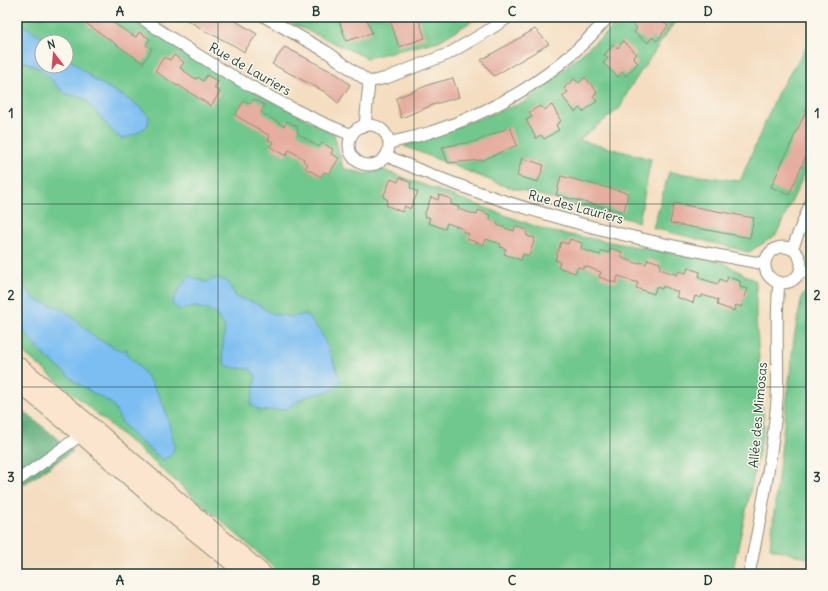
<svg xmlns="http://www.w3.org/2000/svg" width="828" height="591" viewBox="0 0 828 591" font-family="Delius,sans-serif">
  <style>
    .green { fill: #71c88e; stroke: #488261; fill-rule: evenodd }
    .forest { fill: #5cac79; stroke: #3e7456 }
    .water { fill: #7cbef2; stroke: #4e7e93 }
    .building { fill: #e5aea0 }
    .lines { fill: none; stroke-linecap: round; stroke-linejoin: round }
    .street-casing { stroke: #8a8d7a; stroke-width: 13 }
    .secondary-casing { stroke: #8a8d7a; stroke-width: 18 }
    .street { stroke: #fff; stroke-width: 11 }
    .secondary { stroke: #fce5cf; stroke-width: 16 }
    .grid { fill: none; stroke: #1f3d34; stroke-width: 1; stroke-opacity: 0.55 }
    .labels { text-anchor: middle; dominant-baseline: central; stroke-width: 3; stroke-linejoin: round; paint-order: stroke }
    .street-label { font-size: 13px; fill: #1f3d34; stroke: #fbf7ec }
    .neatline { fill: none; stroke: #1f3d34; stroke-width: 1.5 }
    .grid-label { font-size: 13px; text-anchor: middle; font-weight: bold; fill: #1f3d34 }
  </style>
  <rect width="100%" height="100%" fill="#fbf7ec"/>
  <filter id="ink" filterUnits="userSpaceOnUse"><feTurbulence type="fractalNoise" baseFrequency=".025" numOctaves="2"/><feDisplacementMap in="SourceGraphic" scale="8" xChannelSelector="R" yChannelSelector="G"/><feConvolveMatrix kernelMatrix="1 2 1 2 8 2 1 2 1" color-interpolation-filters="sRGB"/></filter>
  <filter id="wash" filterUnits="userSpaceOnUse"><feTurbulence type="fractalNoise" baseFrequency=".012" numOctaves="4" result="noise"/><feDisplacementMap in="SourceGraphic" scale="16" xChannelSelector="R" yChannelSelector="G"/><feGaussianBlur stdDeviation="0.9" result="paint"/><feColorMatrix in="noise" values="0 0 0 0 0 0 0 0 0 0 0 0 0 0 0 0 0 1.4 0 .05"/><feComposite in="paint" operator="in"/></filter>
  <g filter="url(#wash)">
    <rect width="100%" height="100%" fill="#f4ddc0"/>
    <path class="green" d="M17,17H134L246,87L334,134L343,168L366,174L383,170L548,231L722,262L756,281V317L764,429L732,574H282L133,444L17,347ZM42,42H66V66H42Z
      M278,17H479L439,41L367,58Z
      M620,17H678L629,89L620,108L579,140L651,159L639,222L502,185L404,146L525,102L612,28Z
      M811,40V160L776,235L749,252L653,228L669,172L740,181L778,92Z
      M811,287V559L770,548L794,338L802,296Z"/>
    <path class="forest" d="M17,406L73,451L17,489Z"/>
    <path class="water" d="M17,21L50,42H42V66H66V56L92,78L136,104L149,116L148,125L136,134L122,139L114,133L85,99L64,93L42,70L17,58Z
      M190,276L205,282L218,278L228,282L236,297L256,303L273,314L292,317L306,314L320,331L330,352L341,382L333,390L305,397L286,409L261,411L251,405L256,376L250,369L235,368L225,365L222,353L225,327L214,312L195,307L180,310L172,304L177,292Z
      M17,277L34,299L64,310L96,338L121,351L127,349V355C141,366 161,394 166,412C169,424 171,433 175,445L172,454L163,460L138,440L123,424L112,404L78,384L43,354L17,324Z"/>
    <g id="blocks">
      <path class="building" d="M92,17H116L112,22L130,34L136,37L139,32L150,39L146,45L152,49L143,63L87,24Z
        M182,17H229L257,34L244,52L235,46L209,33Z
        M338,17H366L372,33L346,41Z
        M389,17H418L425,38L399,47Z
        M637,17H663L661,21L668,26L657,41L652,37L648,43L634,32L637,28L632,24Z
        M535,29L549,44L494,76L481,60Z
        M623,41L637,54L633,58L638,63L626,76L622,72L618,77L603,63L608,58L604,55L613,45L618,48Z
        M285,47L338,75L350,85L338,103L325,92L272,64Z
        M174,55L184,62L180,68L196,79L198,77L203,81L207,75L218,82L214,88L220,92L211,106L178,85L177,86L155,71L164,57L170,60Z
        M585,77L597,92L593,96L597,101L583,112L579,108L575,112L562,96L568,92L564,88L574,79L579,83Z
        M453,78L459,97L435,104L401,118L396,98L431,84Z
        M254,99L265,105L261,112L284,126L287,121L298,127L297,133L319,147L322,143L333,149L331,154L339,158L329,174L324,172L321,177L305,168L308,164L303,161L304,159L289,150L286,156L270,147L273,142L268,140L270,136L235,115L244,101L250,104Z
        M811,100V145L789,195L771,187Z
        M552,105L561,121L556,125L559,130L544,139L541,135L536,138L526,120L532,117L529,112L540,106L544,110Z
        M510,127L517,145L483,160L448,163L442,147L477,141Z
        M522,158L544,165L538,182L517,176Z
        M561,176L628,193L624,212L556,195Z
        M400,177L411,183L410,188L418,192L410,209L405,206L402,212L386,205L388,200L383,197L391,179L398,182Z
        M439,195L451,199V204L459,207L458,209L477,215L478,210L490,215V220L498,223L497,225L514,231L515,226L527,230V236L535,238L529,256L523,254L521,260L504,254L506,249L500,247L501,244L486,239L484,245L467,239L469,234L463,232L464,229L447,223L445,229L428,223L430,218L424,216L431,197L438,200Z
        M674,203L754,218L750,238L670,223Z
        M570,239L582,243L581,249L600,255L602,251L609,253L610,248L622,252V258L639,264V262L646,264L648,259L660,263V269L677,275L679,271L686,273L688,268L700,272L699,278L718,284L720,279L726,282L728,277L740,281V287L748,289L741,307L736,305L734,311L717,305L718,300L702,295L701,298L695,296L693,303L676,297L678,292L663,286L662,289L656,287L654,294L636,288L638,283L624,278L618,276L616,283L599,277L601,272L584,266L583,269L578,267L575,273L558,267L560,262L555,260L561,242L568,244Z"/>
    </g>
  </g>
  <g filter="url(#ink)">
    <use href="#blocks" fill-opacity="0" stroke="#8a8d7a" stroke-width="1"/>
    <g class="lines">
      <g class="street-casing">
        <path id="street" d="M140,17C167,36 196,54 224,71C265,95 307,118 352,135
          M265,17L327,52L369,82L386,78L448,54L484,33L509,17
          M349 145a20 20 0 1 1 40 0a20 20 0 1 1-40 0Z
          M365,126L369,82
          M389,143C403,139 417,137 431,132C499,110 561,73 608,17
          M387,156C507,210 636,241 765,264
          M765 265a18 18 0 1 1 36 0a18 18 0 1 1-36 0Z
          M792,249L811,202
          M800,270L811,274
          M17,481L81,435
          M749,574C761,517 772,458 777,400C779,361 775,321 779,282"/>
      </g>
      <g class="secondary-casing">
        <path id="secondary" d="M17,364L78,414L264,574
          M17,382L81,435L157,502L246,574"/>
      </g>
      <use href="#street" class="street"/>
      <use href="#secondary" class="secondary"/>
    </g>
  </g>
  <path class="grid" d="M218,17V574M414,17V574M610,17V574M17,204H811M17,387H811"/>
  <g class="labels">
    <g class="street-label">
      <text transform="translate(250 69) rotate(30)">Rue de Lauriers</text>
      <text transform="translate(576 207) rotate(15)">Rue des Lauriers</text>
      <text transform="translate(758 415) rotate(-85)">Allée des Mimosas</text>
    </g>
  </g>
  <rect width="828" height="591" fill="none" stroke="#fbf7ec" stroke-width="44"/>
  <g transform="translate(54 54) rotate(344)"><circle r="19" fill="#fbf7ec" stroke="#a3ada2"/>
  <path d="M0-3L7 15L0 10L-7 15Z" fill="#d1495b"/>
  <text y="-6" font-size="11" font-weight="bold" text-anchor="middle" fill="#1f3d34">N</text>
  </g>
  <rect x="22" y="22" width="784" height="547" class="neatline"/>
  <g class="grid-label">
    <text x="120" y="16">A</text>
    <text x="316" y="16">B</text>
    <text x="512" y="16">C</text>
    <text x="708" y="16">D</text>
    <text x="11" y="118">1</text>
    <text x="817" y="118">1</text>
    <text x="11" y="300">2</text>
    <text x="817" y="300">2</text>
    <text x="11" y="482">3</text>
    <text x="817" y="482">3</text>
    <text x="120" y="585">A</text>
    <text x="316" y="585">B</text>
    <text x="512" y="585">C</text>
    <text x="708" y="585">D</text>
  </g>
</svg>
